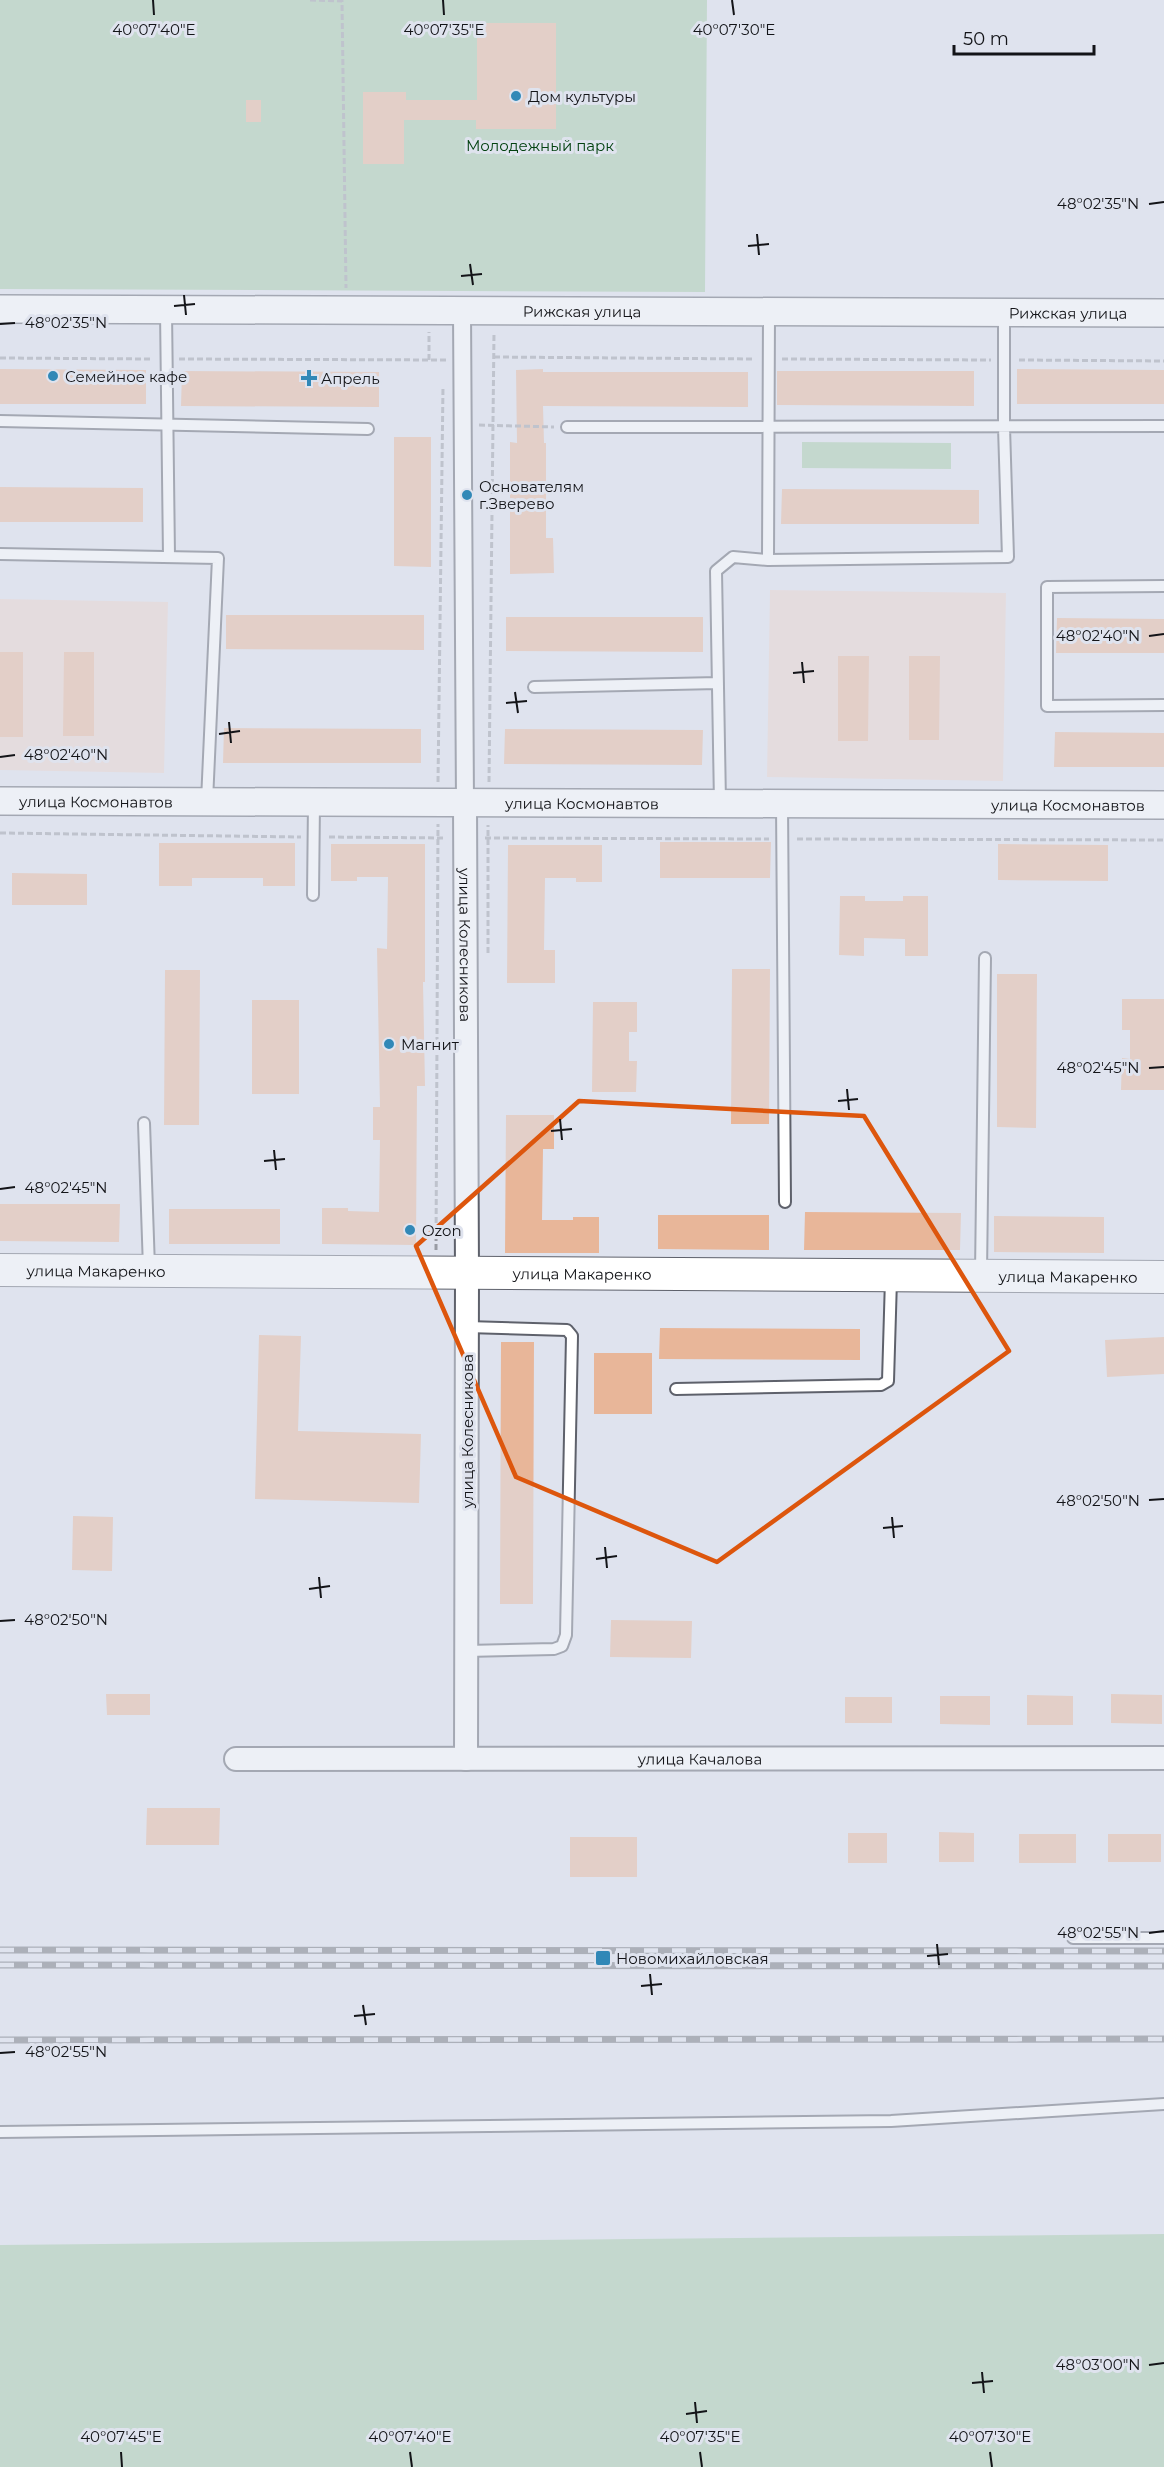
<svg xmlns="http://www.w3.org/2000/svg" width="1164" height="2467" viewBox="0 0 1164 2467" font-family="Montserrat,sans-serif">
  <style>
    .education { fill: #ecd3cb }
    .green { fill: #a5caa6 }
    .building { fill: #e8b699 }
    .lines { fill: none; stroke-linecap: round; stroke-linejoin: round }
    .service-casing { stroke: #5e616b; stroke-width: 14 }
    .pedestrian-casing { stroke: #5e616b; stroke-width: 20 }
    .minor-casing { stroke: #5e616b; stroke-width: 26 }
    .tertiary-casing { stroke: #5e616b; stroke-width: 30 }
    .secondary-casing { stroke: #5e616b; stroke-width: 34 }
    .path { stroke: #999ca4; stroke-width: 3; stroke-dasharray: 6 3; stroke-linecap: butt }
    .service { stroke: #fff; stroke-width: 10 }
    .pedestrian { stroke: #fff; stroke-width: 16 }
    .minor { stroke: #fff; stroke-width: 22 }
    .tertiary { stroke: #fff; stroke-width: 27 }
    .secondary { stroke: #fff; stroke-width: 32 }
    .rail-casing { stroke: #6f7179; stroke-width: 7 }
    .rail { stroke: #dfe3ee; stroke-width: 4.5; stroke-dasharray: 14; stroke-linecap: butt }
    .marked { fill: none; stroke: #dd560d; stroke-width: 4.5; stroke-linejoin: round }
    .ticks { fill: none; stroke: #131418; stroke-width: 2 }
    .poi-dot { fill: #3188b7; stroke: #dfe3ee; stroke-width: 2 }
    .labels { text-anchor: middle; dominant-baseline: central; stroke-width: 6; stroke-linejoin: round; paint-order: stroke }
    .poi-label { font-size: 15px; fill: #131418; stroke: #dfe3ee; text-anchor: start }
    .park-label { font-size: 15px; fill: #034210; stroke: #dfe3ee }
    .street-label { font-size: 15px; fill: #131418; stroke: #dfe3ee }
    .ticks-label { font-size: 15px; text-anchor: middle; fill: #131418; stroke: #dfe3ee; stroke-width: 6; stroke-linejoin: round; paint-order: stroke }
  </style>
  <rect width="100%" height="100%" fill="#dfe3ee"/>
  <path class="education" d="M770,590L1006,593L1003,781L767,777Z
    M0,599L168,602L164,773L0,770Z"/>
  <path class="green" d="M0,0H707L705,292L0,289Z
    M802,442L951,443V469L802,468Z
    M1164,2234V2467H0V2245Z"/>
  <path class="building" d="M477,23H556V129H476V120H404V164H363V92H406V100H477Z
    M246,100H261V122H246Z
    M0,369L146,370V404H0Z
    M543,369V372H748V407L543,406L544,443H546V538H553L554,573L510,574V442L517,443L516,370Z
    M1017,369L1164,370V404H1017Z
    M182,371L379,372V407L181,406Z
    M777,371H974V406L777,405Z
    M394,437H431V567L394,566Z
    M0,487L143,488V522H0Z
    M782,489L979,490V524H781Z
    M226,615H424V650L226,649Z
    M506,617H703V652L506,651Z
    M1057,618L1164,619V653H1056Z
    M0,652H23V737H0Z
    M64,652H94V736H63Z
    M838,656H869L868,741H838Z
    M909,656H940L939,740H909Z
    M224,728L421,729V763H223Z
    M505,729L703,730L702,765L504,764Z
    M1055,732L1164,733V767H1054Z
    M660,842H771L770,878H660Z
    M159,843H295V886H263V878H192V886H159Z
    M331,844H425V982H423L425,1086H417L416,1245L322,1244V1208H348V1211L379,1212L380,1140H373V1107H380L377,948L387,949L388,877H357V881H331Z
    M998,844L1108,845V881L998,880Z
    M508,845H602V882H576V878H545L544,950H555V983H507Z
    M12,873L87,874V905H12Z
    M840,896H865V901H903V896H928V956H905V939L864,938V956L839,955Z
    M732,969H770L769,1124H731Z
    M165,970H200L199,1125H164Z
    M997,974H1037L1036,1128L997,1127Z
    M1122,999H1164V1090H1121L1122,1058L1130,1059V1030H1122Z
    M252,1000H299V1094H252Z
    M593,1002H637V1032H629V1061H637L636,1092H592Z
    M506,1115H554V1149H543L542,1220H573V1217H599V1253H505Z
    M0,1204H120L119,1242L0,1241Z
    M169,1209H280V1244H169Z
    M805,1212L961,1213L960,1250H804Z
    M658,1215H769V1250L658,1249Z
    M994,1216L1104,1217V1253L994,1252Z
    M660,1328L860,1329V1360L659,1359Z
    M259,1335L301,1336L298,1431L421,1434L419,1503L255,1499Z
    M1164,1337V1374L1107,1377L1105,1340Z
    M501,1342H534L533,1604H500Z
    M594,1353H652V1414H594Z
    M73,1516L113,1517L112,1571L72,1570Z
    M611,1620L692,1621L691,1658L610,1657Z
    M106,1694H150V1715H107Z
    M1111,1694L1162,1695V1724L1111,1723Z
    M1027,1695L1073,1696V1725H1027Z
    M940,1696H990V1725L940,1724Z
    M845,1697H892V1723H845Z
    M147,1808H220L219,1845H146Z
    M939,1832L974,1833V1862H939Z
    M848,1833H887V1863H848Z
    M1019,1834H1076V1863H1019Z
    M1108,1834H1161V1862H1108Z
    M570,1837H637V1877H570Z"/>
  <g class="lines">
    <g class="service-casing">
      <path id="service" d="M166,311L169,557
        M0,421L368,429
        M567,427L1164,426
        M0,554L218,558L207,801
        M768,560L1008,557L1004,427V313
        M1164,586L1047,587V706L1164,705
        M534,687L718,683
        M720,803L716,571L733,557L768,560L769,312
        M782,804L785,1202
        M313,895L314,802
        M144,1123L149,1268
        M981,1273L985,958
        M676,1389L881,1385L888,1381L891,1279
        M466,1651L554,1649L562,1646L566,1635L572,1336L567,1330L467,1327
        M1073,1938H1164
        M0,2132L891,2121L1164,2104"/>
    </g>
    <g class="pedestrian-casing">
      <path id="pedestrian" d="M462,311L465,803"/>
    </g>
    <g class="minor-casing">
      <g id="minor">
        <path id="s1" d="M465,803L467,1273L466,1759"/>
        <path id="s2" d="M236,1759L1164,1758"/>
      </g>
    </g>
    <g class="tertiary-casing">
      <g id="tertiary">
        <path id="s3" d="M0,309L1164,313"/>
        <path id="s4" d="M0,801L1164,805"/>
      </g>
    </g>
    <g class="secondary-casing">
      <g id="secondary">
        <path id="s5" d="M0,1270L1164,1277"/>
      </g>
    </g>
    <path class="path" d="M310,0L342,1L346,288
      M494,357L754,359
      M0,358L152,359
      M179,359L446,360
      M782,359L991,360
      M429,360V332
      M1019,360L1164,361
      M479,425L554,427
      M438,782L443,386
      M489,782L494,333
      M0,833L301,837
      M329,837L445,838
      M485,838L769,839
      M797,839L1164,840
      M488,953V825
      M436,1250L438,824"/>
    <use href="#service" class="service"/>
    <use href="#pedestrian" class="pedestrian"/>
    <use href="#minor" class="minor"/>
    <use href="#tertiary" class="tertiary"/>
    <use href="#secondary" class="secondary"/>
    <g class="rail-casing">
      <path id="rail" d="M0,1950L1164,1951
        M0,1965L1164,1966
        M0,2040L1164,2039"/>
    </g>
    <use href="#rail" class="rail"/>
  </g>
  <path d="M0 0H1164V2467H0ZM579,1101L864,1116L1009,1351L717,1562L516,1477L416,1246Z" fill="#dfe3ee" fill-opacity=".55" fill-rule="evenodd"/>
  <path class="marked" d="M579,1101L864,1116L1009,1351L717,1562L516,1477L416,1246Z"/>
  <path class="ticks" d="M153,0L154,15M443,0L444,15M732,0L734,15M1149,204L1164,202M757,234L759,255M748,246L769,244M470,264L473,285M461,276L482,274M184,295L186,315M174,306L195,304M0,324L15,323M1149,636L1164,634M802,662L804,683M793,673L814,671M515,692L518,713M506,703L527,701M229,722L231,743M219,734L240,731M0,757L15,755M1149,1068L1164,1067M847,1089L849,1110M838,1101L858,1099M560,1119L562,1140M551,1131L572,1129M274,1150L276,1170M264,1161L285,1159M0,1189L15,1187M1149,1500L1164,1499M892,1517L894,1538M883,1528L903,1526M605,1547L607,1568M596,1559L617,1556M319,1577L321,1598M309,1589L330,1586M0,1621L15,1620M1149,1933L1164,1931M937,1944L939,1965M927,1956L948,1954M650,1974L652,1995M641,1986L662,1984M363,2005L366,2025M354,2016L375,2014M0,2053L15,2052M1149,2365L1164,2363M982,2372L984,2393M972,2383L993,2381M695,2402L697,2423M686,2414L707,2411M121,2452L122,2467M410,2452L412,2467M700,2452L702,2467M990,2452L992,2467"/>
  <g class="poi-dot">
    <circle cx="516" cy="96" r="6"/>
    <circle cx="53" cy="376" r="6"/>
    <path d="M306 369h6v6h6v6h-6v6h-6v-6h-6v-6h6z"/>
    <circle cx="467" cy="495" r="6"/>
    <circle cx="389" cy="1044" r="6"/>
    <circle cx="410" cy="1230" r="6"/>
    <rect x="595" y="1950" width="16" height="16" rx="3"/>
  </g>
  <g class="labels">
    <g class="poi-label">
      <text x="528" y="96">Дом культуры</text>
      <text x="65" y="376">Семейное кафе</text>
      <text x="321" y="378">Апрель</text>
      <text x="479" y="486">Основателям<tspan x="479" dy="17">г.Зверево</tspan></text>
      <text x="401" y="1044">Магнит</text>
      <text x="422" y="1230">Ozon</text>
      <text x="616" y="1958">Новомихайловская</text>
    </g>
    <g class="park-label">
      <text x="540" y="145">Молодежный парк</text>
    </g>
    <g class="street-label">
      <text stroke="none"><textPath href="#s3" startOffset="582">Рижская улица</textPath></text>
      <text stroke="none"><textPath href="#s3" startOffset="1068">Рижская улица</textPath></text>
      <text stroke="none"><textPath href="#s4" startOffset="96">улица Космонавтов</textPath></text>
      <text stroke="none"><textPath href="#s4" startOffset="582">улица Космонавтов</textPath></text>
      <text stroke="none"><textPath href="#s4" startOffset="1068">улица Космонавтов</textPath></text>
      <text stroke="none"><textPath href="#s1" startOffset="142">улица Колесникова</textPath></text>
      <text stroke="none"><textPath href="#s5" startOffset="96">улица Макаренко</textPath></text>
      <text stroke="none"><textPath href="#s5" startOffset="582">улица Макаренко</textPath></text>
      <text stroke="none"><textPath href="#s5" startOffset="1068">улица Макаренко</textPath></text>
      <text transform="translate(467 1431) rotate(-90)">улица Колесникова</text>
      <text stroke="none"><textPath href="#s2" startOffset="464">улица Качалова</textPath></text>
    </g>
  </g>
  <g class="ticks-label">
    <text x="154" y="35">40°07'40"E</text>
    <text x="444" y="35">40°07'35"E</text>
    <text x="734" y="35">40°07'30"E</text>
    <text x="1098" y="209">48°02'35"N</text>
    <text x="66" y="328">48°02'35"N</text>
    <text x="1098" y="641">48°02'40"N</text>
    <text x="66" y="760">48°02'40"N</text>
    <text x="1098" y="1073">48°02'45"N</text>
    <text x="66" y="1193">48°02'45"N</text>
    <text x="1098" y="1506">48°02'50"N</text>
    <text x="66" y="1625">48°02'50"N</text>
    <text x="1098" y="1938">48°02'55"N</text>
    <text x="66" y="2057">48°02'55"N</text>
    <text x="1098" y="2370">48°03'00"N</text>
    <text x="121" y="2442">40°07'45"E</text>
    <text x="410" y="2442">40°07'40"E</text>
    <text x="700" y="2442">40°07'35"E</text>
    <text x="990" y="2442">40°07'30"E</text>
  </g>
  <path d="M954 45v9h140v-9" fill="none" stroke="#131418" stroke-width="3"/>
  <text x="963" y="45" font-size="18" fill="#131418" stroke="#dfe3ee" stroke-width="4.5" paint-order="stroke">50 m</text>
</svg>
